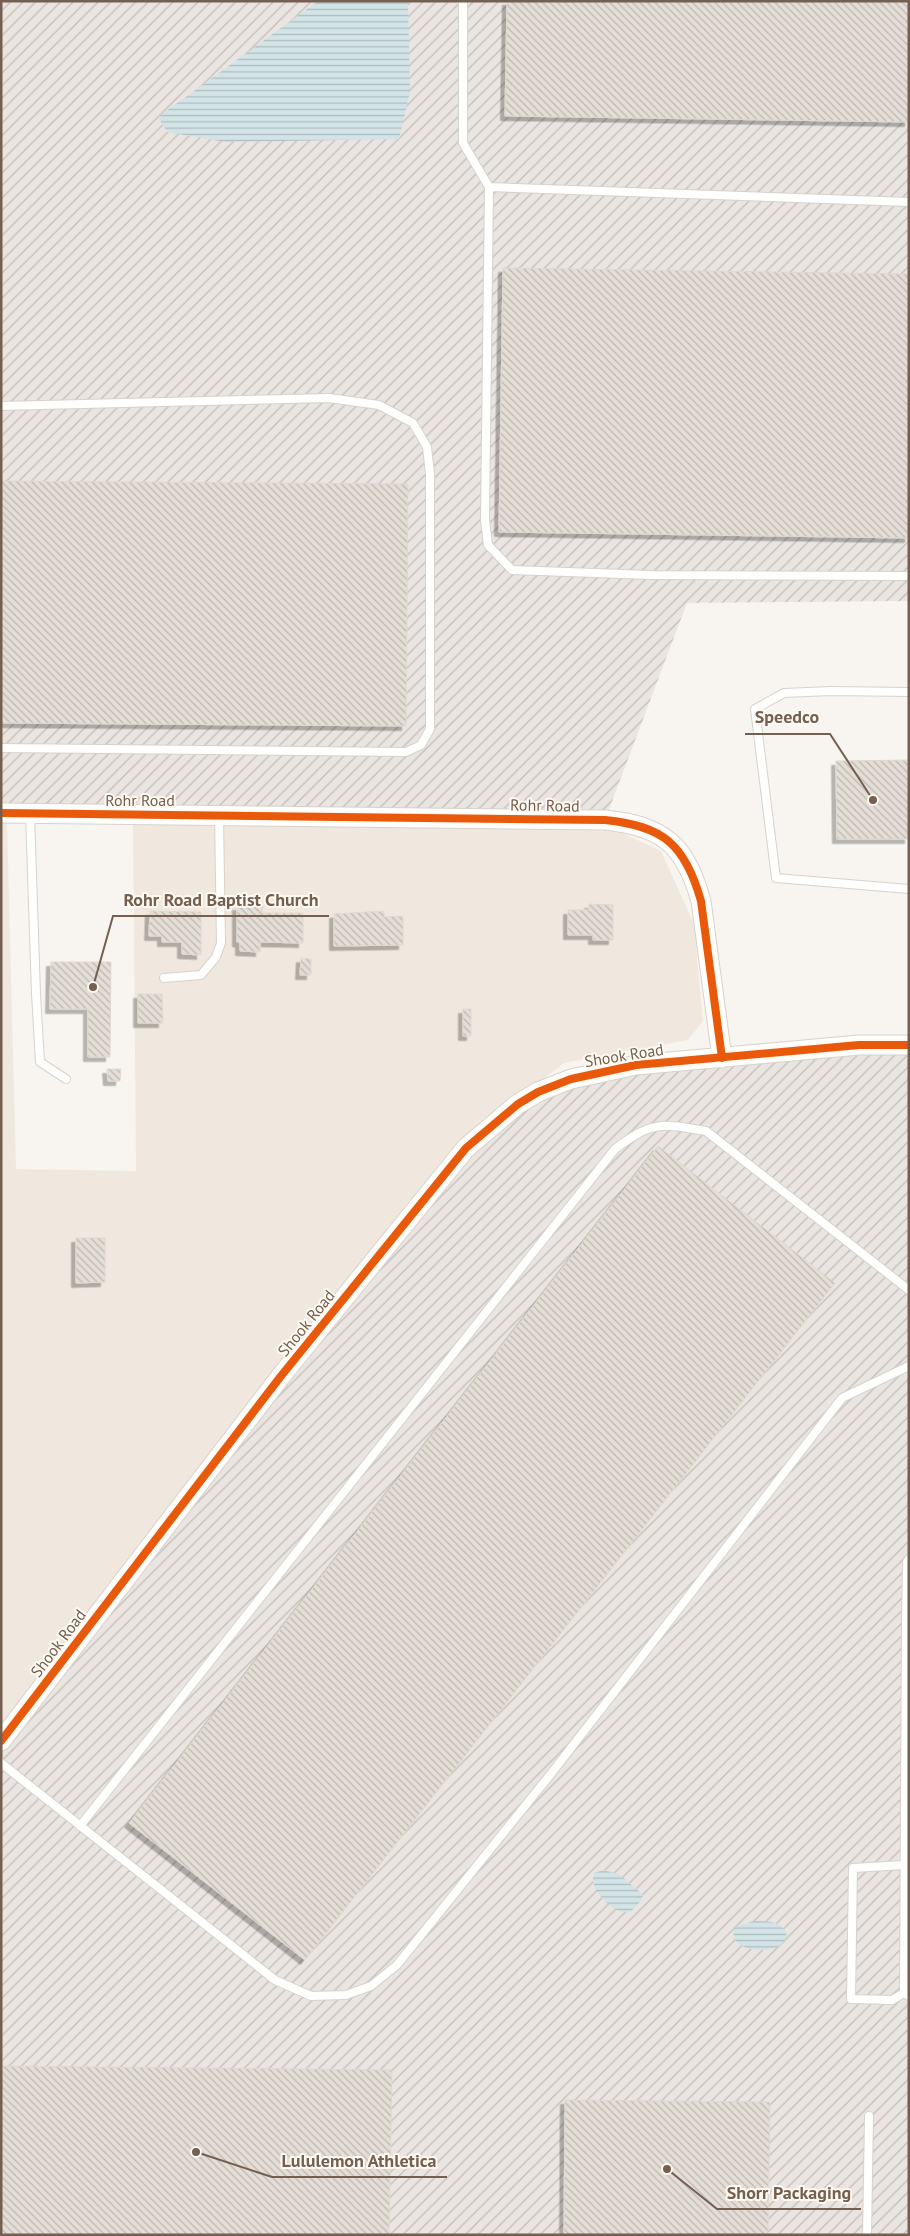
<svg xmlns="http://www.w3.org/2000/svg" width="910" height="2236" viewBox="0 0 910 2236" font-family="'PT Sans',sans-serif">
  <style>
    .residential { fill: #f0e8de }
    .industrial { fill: url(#industrial-furrows) }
    .water { fill: url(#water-rules) }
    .building { fill: url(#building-back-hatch); stroke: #e0d9d2; filter: url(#shadow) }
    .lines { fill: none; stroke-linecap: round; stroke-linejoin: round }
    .service-casing { stroke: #d7d2cd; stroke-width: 10 }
    .tertiary-casing { stroke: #d7d2cd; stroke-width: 21 }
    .service { stroke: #fefefd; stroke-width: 8 }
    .tertiary { stroke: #fefefd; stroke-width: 19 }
    .cycleway-casing { stroke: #fefaf2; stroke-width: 11 }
    .cycleway { stroke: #e8590c; stroke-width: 8 }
    .labels { text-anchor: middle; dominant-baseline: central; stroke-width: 4; stroke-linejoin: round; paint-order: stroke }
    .street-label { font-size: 16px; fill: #745f50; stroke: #fefaf2 }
    .leader { fill: none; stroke: #745f50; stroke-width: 2 }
    .callout-dot { fill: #745f50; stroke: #fefaf2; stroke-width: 2 }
    .callout-label { font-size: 18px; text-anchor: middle; font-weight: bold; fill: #745f50; stroke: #fefaf2; stroke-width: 4; stroke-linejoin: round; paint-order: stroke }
  </style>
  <defs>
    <pattern id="industrial-furrows" width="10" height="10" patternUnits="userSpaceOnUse" patternTransform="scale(1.25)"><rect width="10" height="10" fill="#eae5e0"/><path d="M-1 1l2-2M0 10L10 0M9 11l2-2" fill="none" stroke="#c2bdb8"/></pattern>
    <pattern id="water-rules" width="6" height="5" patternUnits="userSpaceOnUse" patternTransform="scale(1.25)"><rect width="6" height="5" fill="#d2e4e7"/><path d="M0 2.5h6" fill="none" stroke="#afbcbe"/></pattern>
    <pattern id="building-back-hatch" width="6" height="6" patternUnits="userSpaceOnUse" patternTransform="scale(1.25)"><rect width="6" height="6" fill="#e4ded7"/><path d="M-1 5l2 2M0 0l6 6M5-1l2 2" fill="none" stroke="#bdb7b1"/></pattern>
    <filter id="shadow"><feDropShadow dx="-4.5" dy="4.5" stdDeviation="0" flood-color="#0004"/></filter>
  </defs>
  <rect width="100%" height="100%" fill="#f8f5f0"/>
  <path class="residential" d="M1,821H7L16,1169L136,1171L133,821L616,830L661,851L694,924L703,1021L688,1040L564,1063L463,1140L1,1726Z"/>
  <path class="industrial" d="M1,1H909V601L687,603L605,820L1,813Z
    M909,1045V2235H1V1740L466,1148L571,1079Z"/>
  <path class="water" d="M318,1H408L410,92L399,139L226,142L167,132L158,117Z
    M603,1870L619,1874L643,1895L641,1901L630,1912C616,1916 587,1890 594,1873Z
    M754,1921C767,1921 784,1921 787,1936C785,1939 782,1944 779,1946C767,1954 725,1951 735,1927Z"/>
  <path class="building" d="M507,1H909V122L505,116Z
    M503,268L909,274V538L499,532Z
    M1,481L408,484L406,726L1,723Z
    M909,760V839H837L836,761Z
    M589,904L613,905V940H593V935H568V910H589Z
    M237,906H263L262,913H303V943L260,942V952L240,951V943L237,942Z
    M150,911L201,912V955L182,954V942H162V936H149Z
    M384,911V917L403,916V945L334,946V914Z
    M301,958L311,959V975H300Z
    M51,962H111L110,1057H88V1009H50Z
    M138,994H162L163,1023H138Z
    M463,1009H471V1036H463Z
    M107,1069H121L120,1081H108Z
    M658,1146L835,1283L305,1960L129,1823Z
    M76,1238H105V1282L76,1283Z
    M1,2066L392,2070L389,2235H1Z
    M565,2100L770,2102L768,2235H564Z"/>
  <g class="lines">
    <g class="service-casing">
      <path id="service" d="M463,1V143L489,187L485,520L488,545L512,570L650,575L909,576
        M489,187L909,202
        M1,406L329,398L379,405L413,423L427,447L430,474V729L421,745L406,752L1,748
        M909,692L831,691L784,693L755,709L776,878L909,889
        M30,813L36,994L40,1062L66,1079
        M164,978L201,975L216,957L221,943L219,816
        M909,1559L907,1562L906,1623L904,1993L909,1996
        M1,1763L275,1980L311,1996L346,1995L371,1986L397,1965L550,1775L842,1398L909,1366
        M80,1826L615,1149C652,1121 661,1123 706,1131L909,1290
        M904,1993L892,2000L851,1999L853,1868L904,1865
        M867,2235L869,2116"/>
    </g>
    <g class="tertiary-casing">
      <path id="tertiary" d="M1,813L605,820C663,826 685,844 701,901L722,1058
        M1,1741L281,1376L466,1148L518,1104L538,1092L571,1079L636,1065L859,1045H909"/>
    </g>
    <use href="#service" class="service"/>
    <use href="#tertiary" class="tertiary"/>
    <g class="cycleway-casing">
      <path id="cycleway" d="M1,813L605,820C663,826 685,844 701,901L722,1058
        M1,1741L281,1376L466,1148L518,1104L538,1092L571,1079L636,1065L859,1045H909"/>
    </g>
    <use href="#cycleway" class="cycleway"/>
  </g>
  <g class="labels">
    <g class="street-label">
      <text x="140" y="800">Rohr Road</text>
      <text transform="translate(545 805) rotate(1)">Rohr Road</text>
      <text transform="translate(624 1055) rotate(-9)">Shook Road</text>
      <text transform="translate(306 1323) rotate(-51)">Shook Road</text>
      <text transform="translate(58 1643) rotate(-53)">Shook Road</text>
    </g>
  </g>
  <path class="leader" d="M873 800L830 734H745M93 987L113 916H329M196 2152L272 2177H447M667 2169L717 2209H861"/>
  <g class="callout-dot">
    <circle cx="873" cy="800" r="5"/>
    <circle cx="93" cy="987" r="5"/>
    <circle cx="196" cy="2152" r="5"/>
    <circle cx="667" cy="2169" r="5"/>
  </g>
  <g class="callout-label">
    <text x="787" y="723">Speedco</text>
    <text x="221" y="906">Rohr Road Baptist Church</text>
    <text x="359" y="2167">Lululemon Athletica</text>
    <text x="789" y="2199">Shorr Packaging</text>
  </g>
  <rect width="910" height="2236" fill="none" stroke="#745f50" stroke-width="5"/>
</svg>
